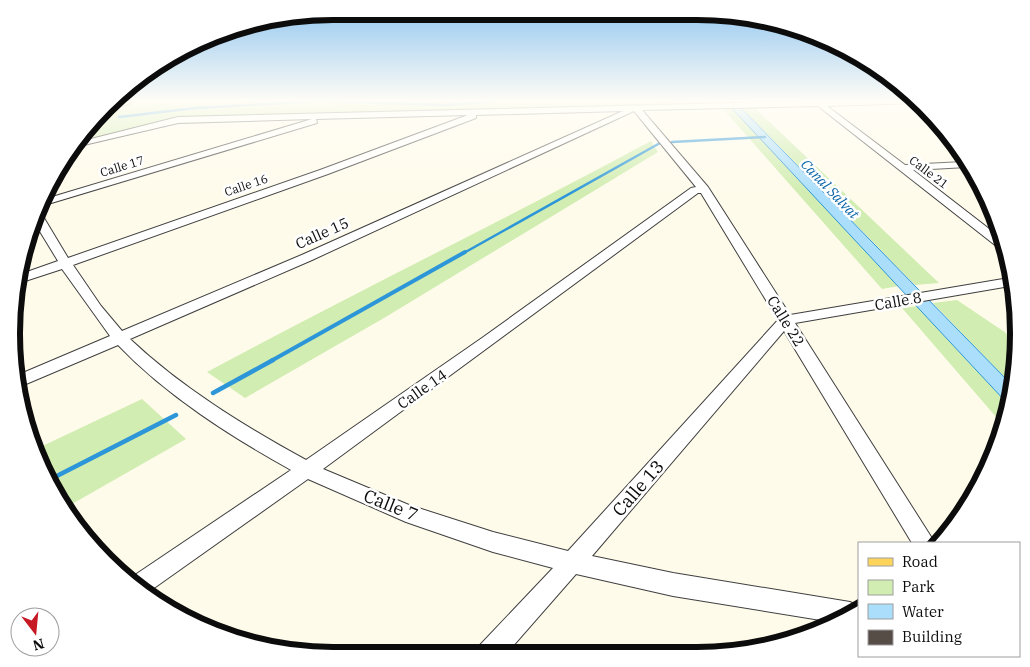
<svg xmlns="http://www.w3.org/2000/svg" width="1030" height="667" viewBox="0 0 1030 667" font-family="'IBM Plex Serif',serif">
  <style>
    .green { fill: #d1edb1 }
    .water { fill: #abdefb; stroke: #2c96d8 }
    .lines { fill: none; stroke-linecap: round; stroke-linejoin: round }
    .stream-far2 { stroke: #2c96d8; stroke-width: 2.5 }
    .stream-far1 { stroke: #2c96d8; stroke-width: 4 }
    .stream { stroke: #2c96d8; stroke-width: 4.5 }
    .minor-casing { stroke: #3f3f3f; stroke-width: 2 }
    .major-casing { stroke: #1d1d1d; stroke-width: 2 }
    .minor { fill: #fff; fill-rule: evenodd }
    .major { fill: #ffd45b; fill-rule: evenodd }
    .shaded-wall { fill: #3c3632 }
    .building { fill: #564d47; stroke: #3c3632 }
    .labels { text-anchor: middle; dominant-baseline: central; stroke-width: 5; stroke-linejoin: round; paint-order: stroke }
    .far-street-label { font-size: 12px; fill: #0c0c0c; stroke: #fff }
    .far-water-label { font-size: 14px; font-style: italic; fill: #0b66a8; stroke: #fff }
    .street-label { font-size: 15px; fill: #0c0c0c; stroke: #fff }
    .near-street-label { font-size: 18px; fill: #0c0c0c; stroke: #fff }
    .rim { fill: none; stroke: #0c0c0c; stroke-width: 6 }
  </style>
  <rect width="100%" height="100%" fill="#fffbeb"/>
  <path class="green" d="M137,101H725L727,103L175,118L75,143L81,134L103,127V125L90,126L107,110Z
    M733,109L899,286L882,289L724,110Z
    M743,109H756L939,283L915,285Z
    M651,141L658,152L384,318L245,398L207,372C354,293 504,220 651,141Z
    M957,300L1015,339L1009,382L933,303Z
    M919,306L1006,402L1003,425L902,308Z
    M142,399L186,439L65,508L55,495L36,449Z"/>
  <path class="water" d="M725,101H739L741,108L1009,382L1006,402Z"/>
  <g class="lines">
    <path class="stream-far2" d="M119,117L195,108L319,101L446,105L496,101
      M672,142L765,137
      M462,254L660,143"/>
    <path class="stream-far1" d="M271,361L465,252"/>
    <path class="stream" d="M213,393L273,360
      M49,480L176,415"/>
    <g class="minor-casing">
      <path id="minor" d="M819,101H916L918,103L827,106L905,165L963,162L967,167L913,170L997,235L1000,245H995L818,106L642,110L708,187L790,315L1009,278L1010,286L795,323L935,543H912L784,331L592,556L673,573L850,602L858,606L839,623L673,596L576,574L506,654H477L480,645L553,568L493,552L406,522L308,479L147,593L129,579L291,470C230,436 167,396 118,345L19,387L18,375L110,336L62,269L19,283L21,274L58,261L33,220L36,210L41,213L68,258L320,170L468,115L316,119L317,123L38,207L42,200L312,119L178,123L71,148L75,143L178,117ZM623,111L304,254L122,331L101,306L73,265L328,174L476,118V115ZM634,111L696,187L691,188L482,338L306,460C244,426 182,388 130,339L312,260ZM698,193H701L778,320L568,551L493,532L409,505L323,469Z"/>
    </g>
    <g class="major-casing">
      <path id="major" d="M121,101H136L116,108L112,106Z"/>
    </g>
    <use href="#minor" class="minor"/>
    <use href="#major" class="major"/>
  </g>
  <path class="shaded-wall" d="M100,123L101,126L84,132L89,127Z"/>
  <path class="building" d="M93,123H100L89,127Z"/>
  <linearGradient id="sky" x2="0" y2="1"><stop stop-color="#8fc5f0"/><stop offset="0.52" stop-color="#fffdf6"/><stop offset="1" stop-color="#fffdf6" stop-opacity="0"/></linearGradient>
  <rect width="1030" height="194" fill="url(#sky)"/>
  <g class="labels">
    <g class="far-street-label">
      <text transform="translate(122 166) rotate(-17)">Calle 17</text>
      <text transform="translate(929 172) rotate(37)">Calle 21</text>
      <text transform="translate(246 185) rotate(-19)">Calle 16</text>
    </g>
    <g class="far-water-label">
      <text transform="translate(830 189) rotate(46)">Canal Salvat</text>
    </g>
    <g class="street-label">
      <text transform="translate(322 233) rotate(-24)">Calle 15</text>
      <text transform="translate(898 301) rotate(-10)">Calle 8</text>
      <text transform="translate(786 321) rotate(58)">Calle 22</text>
      <text transform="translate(422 389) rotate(-35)">Calle 14</text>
    </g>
    <g class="near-street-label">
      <text transform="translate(638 488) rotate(-49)">Calle 13</text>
      <text transform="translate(391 505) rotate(22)">Calle 7</text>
    </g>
  </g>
  <path d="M0 0H1030V667H0ZM333 20H697A313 313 0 0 1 1010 333V334A313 313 0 0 1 697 647H333A313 313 0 0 1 20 334V333A313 313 0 0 1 333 20Z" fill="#fff" fill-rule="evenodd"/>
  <path class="rim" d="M333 20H697A313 313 0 0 1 1010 333V334A313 313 0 0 1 697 647H333A313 313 0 0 1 20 334V333A313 313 0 0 1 333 20Z"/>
  <rect x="858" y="542" width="162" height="115" fill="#ffffff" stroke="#9e9e9e"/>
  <rect x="868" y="558" width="25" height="8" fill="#ffd45b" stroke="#9e9e9e"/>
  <text x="902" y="567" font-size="15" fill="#0c0c0c">Road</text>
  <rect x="868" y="580" width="25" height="15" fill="#d1edb1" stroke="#9e9e9e"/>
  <text x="902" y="592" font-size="15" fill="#0c0c0c">Park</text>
  <rect x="868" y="604" width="25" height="15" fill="#abdefb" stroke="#9e9e9e"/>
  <text x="902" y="617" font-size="15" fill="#0c0c0c">Water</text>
  <rect x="868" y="630" width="25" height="15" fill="#564d47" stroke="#9e9e9e"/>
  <text x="902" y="642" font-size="15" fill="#0c0c0c">Building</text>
  <g transform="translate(35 632) rotate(164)"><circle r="24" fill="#ffffff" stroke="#9e9e9e"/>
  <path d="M0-4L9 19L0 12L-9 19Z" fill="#c71924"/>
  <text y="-8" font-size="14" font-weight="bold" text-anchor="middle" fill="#0c0c0c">N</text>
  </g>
</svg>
